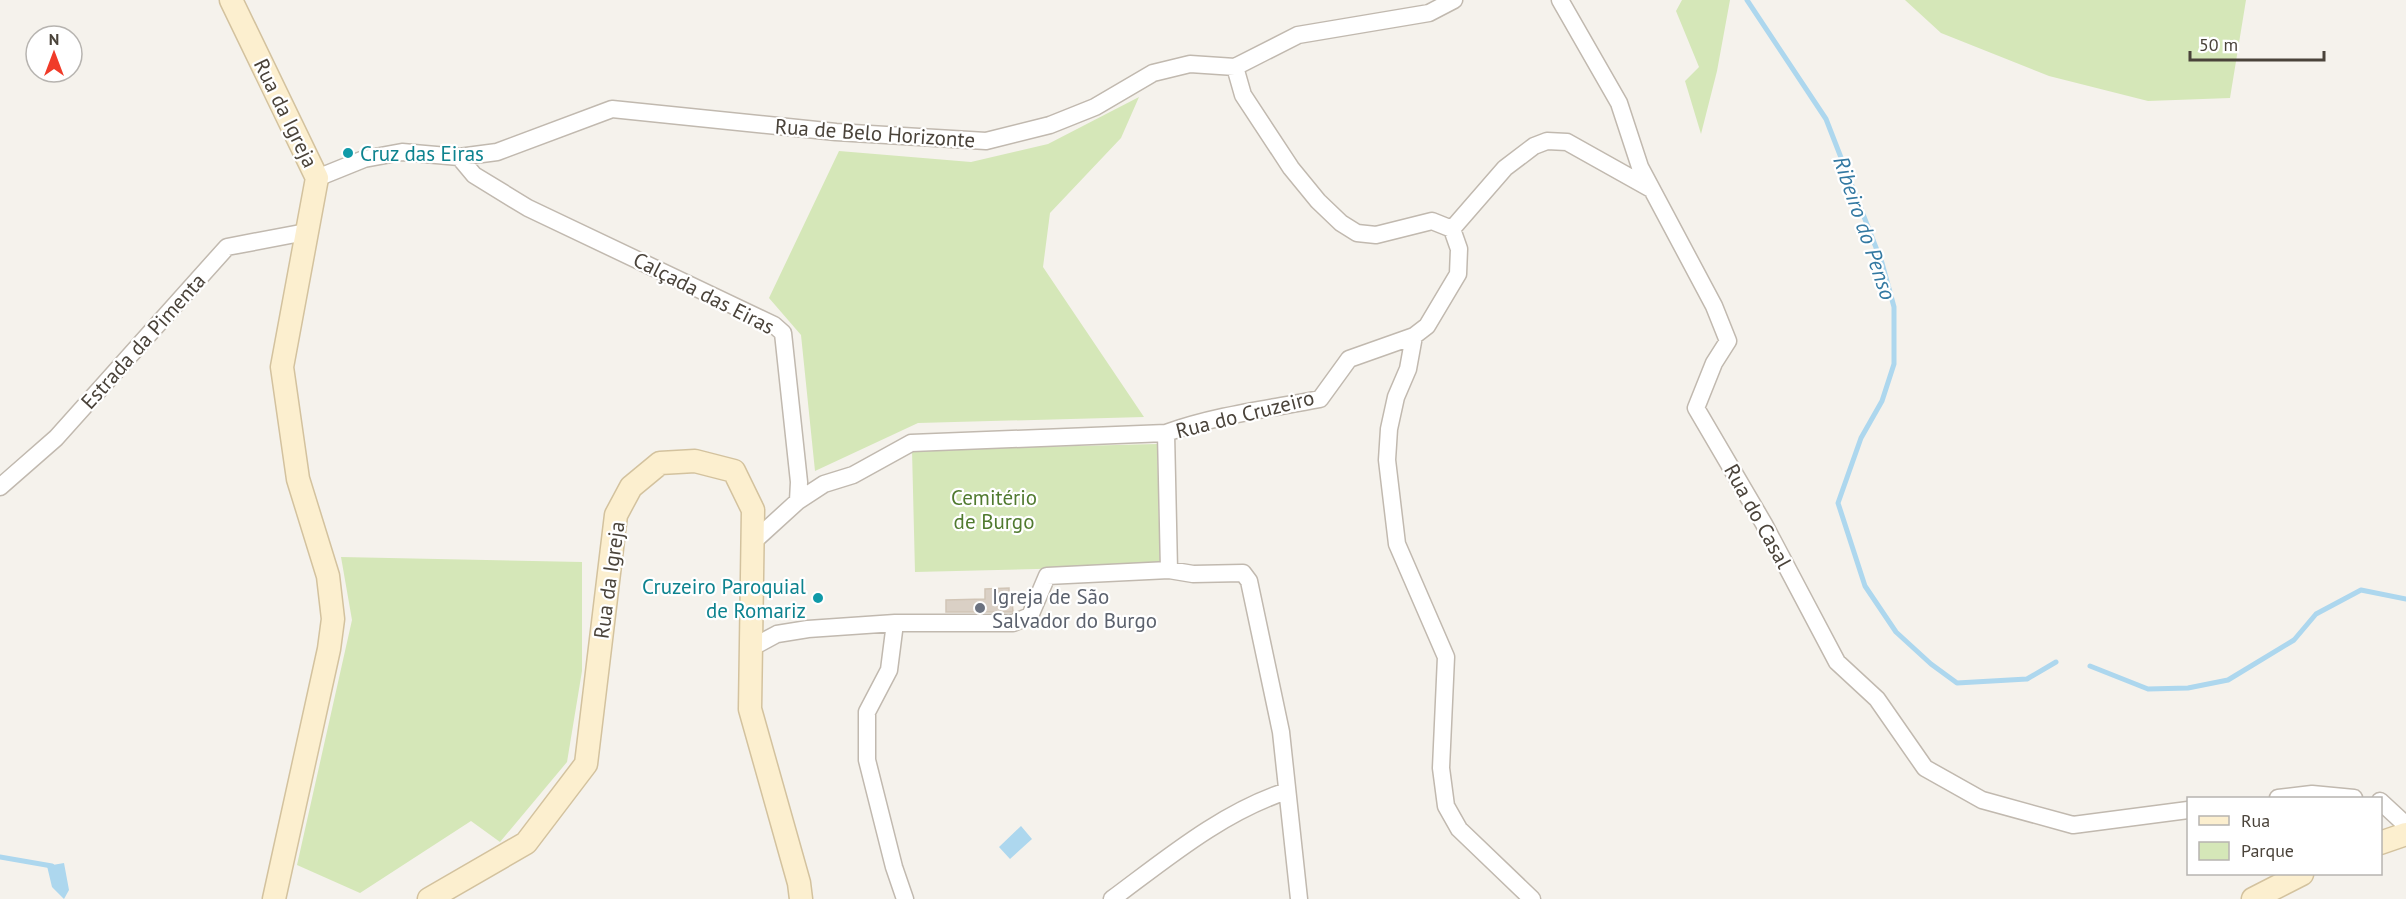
<svg xmlns="http://www.w3.org/2000/svg" width="2406" height="899" viewBox="0 0 2406 899" font-family="'PT Sans',sans-serif">
  <style>
    .green { fill: #d5e7b8 }
    .water { fill: #add7ee }
    .lines { fill: none; stroke-linecap: round; stroke-linejoin: round }
    .stream { stroke: #add7ee; stroke-width: 5 }
    .building { fill: #dad0c5; stroke: #d1c5b6; stroke-width: 1.5 }
    .street-casing { stroke: #c1b9af; stroke-width: 19 }
    .secondary-casing { stroke: #d3c29e; stroke-width: 25 }
    .street { stroke: #fff; stroke-width: 16 }
    .secondary { stroke: #fcefcf; stroke-width: 22 }
    .culture-dot { fill: #0f9aa8; stroke: #fff; stroke-width: 2 }
    .worship-dot { fill: #6b7280; stroke: #fff; stroke-width: 2 }
    .labels { text-anchor: middle; dominant-baseline: central; stroke-width: 4.5; stroke-linejoin: round; paint-order: stroke }
    .street-label { font-size: 21px; fill: #4a433a; stroke: #fff }
    .culture-label { font-size: 21px; fill: #0d838f; stroke: #fff; text-anchor: start }
    .park-label { font-size: 21px; fill: #507a2f; stroke: #fff }
    .worship-label { font-size: 21px; fill: #5b616d; stroke: #fff; text-anchor: start }
    .water-label { font-size: 22px; font-style: italic; fill: #3379a2; stroke: #fff }
  </style>
  <rect width="100%" height="100%" fill="#f5f2ec"/>
  <path class="green" d="M1682,0H1730L1717,71L1701,134L1685,81L1699,67L1676,11Z
    M1905,0H2246L2230,98L2148,101L2049,76L1941,33Z
    M1139,97L1121,138L1050,213L1043,267L1144,417L918,423L815,471L801,335L769,298L839,151L971,162L1048,144Z
    M1157,444L1160,566L915,572L912,450Z
    M341,557L582,562V671L567,762L500,842L471,821L360,893L297,865L352,620Z"/>
  <path class="water" d="M1021,826L1032,839L1010,859L999,847Z
    M64,863L69,890L64,899L52,887L47,866Z"/>
  <g class="lines">
    <path class="stream" d="M1747,0L1826,119L1882,263L1894,307V364L1882,401L1861,438L1838,503L1865,586L1896,632L1931,664L1957,683L2027,679L2056,662
      M2090,666L2148,689L2188,688L2228,680L2294,640L2316,614L2361,590L2406,599
      M0,857L52,866"/>
  </g>
  <path class="building" d="M1009,588V601L1012,600L1013,612H946V600L985,599V589Z"/>
  <g class="lines">
    <g class="street-casing">
      <path id="street" d="M1560,0L1619,103L1640,167L1714,306L1728,341L1714,363L1696,408L1764,524L1837,662L1877,699L1925,768L1982,800L2073,825L2188,810
        M459,157L474,175L528,208L774,325L783,333L799,482L798,501L753,542
        M317,178L364,159L402,152L459,157L497,152L612,109L836,132L986,141L1050,125L1095,107L1153,73L1190,64L1235,67L1298,35L1429,13L1454,0
        M1452,229L1505,168L1534,146L1547,141L1567,142L1651,189
        M1414,336L1408,369L1396,397L1389,429L1387,460L1397,544L1446,657L1441,768L1446,806L1459,829L1532,899
        M1166,433L1169,570
        M0,487L56,438L227,247L306,232
        M798,501L824,484L853,475L911,443L1166,433C1216,415 1268,409 1320,399L1349,359L1414,336L1427,326L1458,274L1459,249L1452,229L1432,221L1376,235L1357,233L1341,223L1318,201L1291,168L1243,95L1235,67
        M895,623L889,670L867,712V760L894,867L905,899
        M751,648L777,634L808,629L895,623H1013L1030,616L1047,576L1169,570L1193,574L1243,573L1249,581L1281,732L1299,899
        M2278,798L2312,794L2354,798
        M2380,801L2406,825
        M1112,899C1166,859 1222,812 1287,791"/>
    </g>
    <g class="secondary-casing">
      <path id="secondary" d="M231,0L317,178L282,367L298,479L328,576L333,619L329,649L274,899
        M2380,843L2406,834
        M429,899L526,843L586,764L616,515L631,487L660,463L695,461L734,471L753,510L750,709L799,883L801,899
        M2253,899L2302,874"/>
    </g>
    <use href="#street" class="street"/>
    <use href="#secondary" class="secondary"/>
  </g>
  <g class="culture-dot">
    <circle cx="348" cy="153" r="6"/>
    <circle cx="818" cy="598" r="6"/>
  </g>
  <circle class="worship-dot" cx="980" cy="608" r="6"/>
  <g class="labels">
    <g class="street-label">
      <text transform="translate(286 113) rotate(64)">Rua da Igreja</text>
      <text transform="translate(875 133) rotate(4)">Rua de Belo Horizonte</text>
      <text transform="translate(704 293) rotate(27)">Calçada das Eiras</text>
      <text transform="translate(143 341) rotate(-48)">Estrada da Pimenta</text>
      <text transform="translate(1245 414) rotate(-14)">Rua do Cruzeiro</text>
      <text transform="translate(1758 516) rotate(61)">Rua do Casal</text>
      <text transform="translate(609 580) rotate(-82)">Rua da Igreja</text>
    </g>
    <g class="culture-label">
      <text x="360" y="153">Cruz das Eiras</text>
      <text x="806" y="586" text-anchor="end">Cruzeiro Paroquial<tspan x="806" dy="24">de Romariz</tspan></text>
    </g>
    <g class="park-label">
      <text x="994" y="497">Cemitério<tspan x="994" dy="24">de Burgo</tspan></text>
    </g>
    <g class="worship-label">
      <text x="992" y="596">Igreja de São<tspan x="992" dy="24">Salvador do Burgo</tspan></text>
    </g>
    <g class="water-label">
      <text transform="translate(1865 228) rotate(71)">Ribeiro do Penso</text>
    </g>
  </g>
  <rect x="2187" y="797" width="195" height="78" fill="#ffffff" stroke="#b7b4b0" stroke-width="1.5"/>
  <rect x="2199" y="816" width="30" height="9" fill="#fcefcf" stroke="#b7b4b0" stroke-width="1.5"/>
  <text x="2241" y="827" font-size="18" fill="#4a433a">Rua</text>
  <rect x="2199" y="842" width="30" height="18" fill="#d5e7b8" stroke="#b7b4b0" stroke-width="1.5"/>
  <text x="2241" y="857" font-size="18" fill="#4a433a">Parque</text>
  <g transform="translate(54 54)"><circle r="28" fill="#ffffff" stroke="#b7b4b0" stroke-width="1.5"/>
  <path d="M0-4.5L10 22L0 15L-10 22Z" fill="#f03b29"/>
  <text y="-9" font-size="16" font-weight="bold" text-anchor="middle" fill="#4a433a">N</text>
  </g>
  <path d="M2190 51v9h134v-9" fill="none" stroke="#4a433a" stroke-width="3"/>
  <text x="2199" y="51" font-size="18" fill="#4a433a" stroke="#ffffff" stroke-width="4.5" paint-order="stroke">50 m</text>
</svg>
